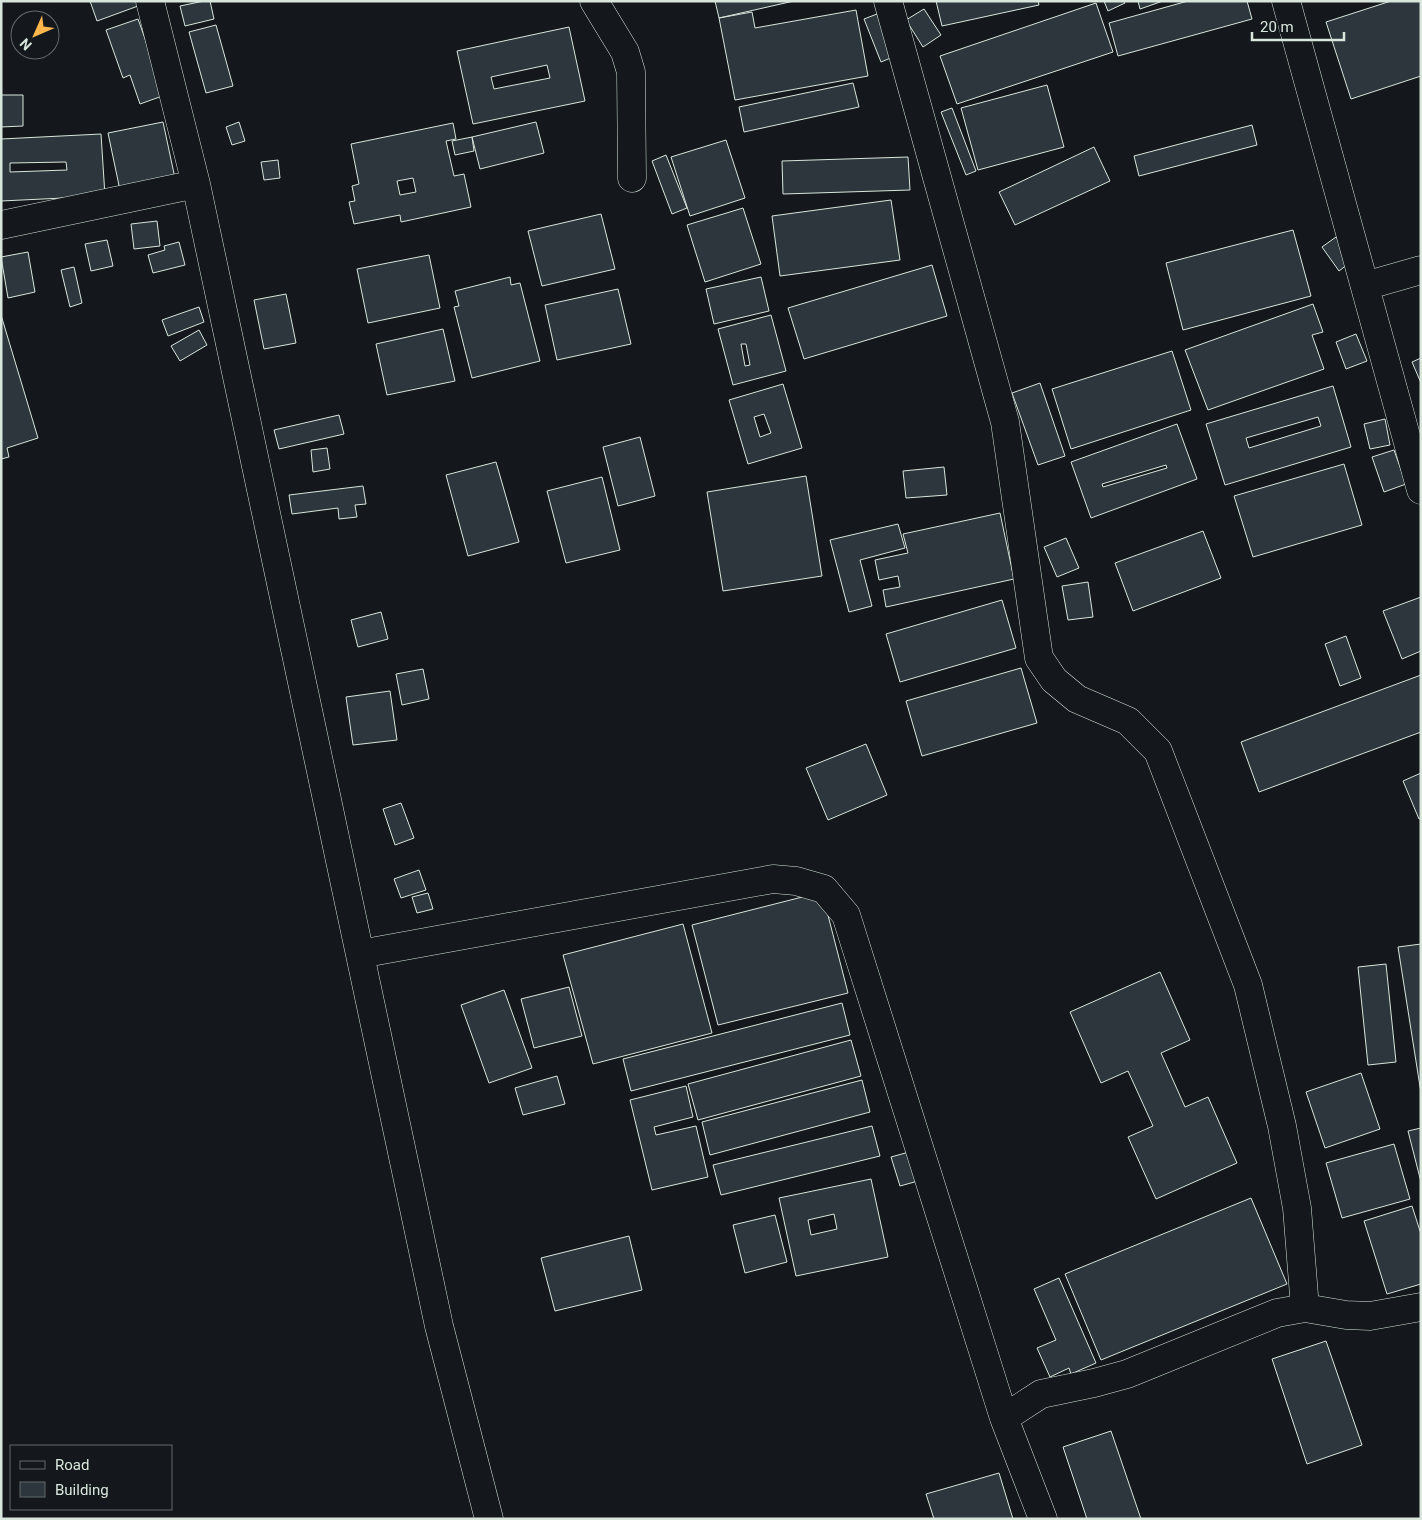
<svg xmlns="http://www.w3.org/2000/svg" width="1422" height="1520" viewBox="0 0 1422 1520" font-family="Roboto,sans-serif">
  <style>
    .building { fill: #2c363c; stroke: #d8e6dc; fill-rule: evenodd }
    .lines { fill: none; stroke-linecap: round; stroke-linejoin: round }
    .minor-casing { stroke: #d8e6dc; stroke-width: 29 }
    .minor { stroke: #14181c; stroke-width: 28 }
  </style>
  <rect width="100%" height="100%" fill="#14181c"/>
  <path class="building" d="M90,1H137L138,6L97,21Z
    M204,1H210L214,19L185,26L180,6Z
    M715,1H794L719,18Z
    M936,1H1038L1039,5L942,26Z
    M1104,1H1124L1125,3L1108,11Z
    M1138,1H1163L1140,9Z
    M1188,1H1247L1252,19L1118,56L1109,23Z
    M1391,1H1421V76L1351,99L1326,22Z
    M1096,3L1113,52L957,104L940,56Z
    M924,9L941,35L923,47L906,20Z
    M856,10L868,76L735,100L719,18L752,12L755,28Z
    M877,14L893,57L881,62L864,19Z
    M138,19L165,95L140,104L130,75L123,78L106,30Z
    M216,25L233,86L206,93L189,32Z
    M569,27L585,101L473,124L457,51ZM547,65L550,78L494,89L491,77Z
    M853,83L859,107L744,132L739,107Z
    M1047,85L1064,147L978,170L961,108Z
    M1,95H23V126L1,127Z
    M952,108L976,171L966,175L941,112Z
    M163,122L176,183L121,195L108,133Z
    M239,122L245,141L232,145L226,127Z
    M536,122L544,153L480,169L472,137Z
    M453,123L456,139L446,141L454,176L464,174L471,207L401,222L400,215L354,224L349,202L355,201L352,186L359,184L351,144ZM413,178L416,192L400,195L397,181Z
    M1252,125L1257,145L1139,176L1134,156Z
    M101,134L105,196L1,201V139ZM66,162L67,170L10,172V163Z
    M472,137L474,151L455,155L452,141Z
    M726,140L745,198L690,216L671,157Z
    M1094,147L1110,181L1015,225L999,192Z
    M666,155L687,208L672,214L652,161Z
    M908,157L910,190L783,194L782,161Z
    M278,160L280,178L264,180L261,162Z
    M891,200L900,260L780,276L772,216Z
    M743,208L761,264L705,282L687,225Z
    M601,214L615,269L542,286L528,231Z
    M157,221L160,246L134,249L131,224Z
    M1293,230L1311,296L1183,330L1166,263Z
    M1336,237L1352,261L1339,271L1322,247Z
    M107,240L113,266L91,271L85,244Z
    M179,242L185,265L153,273L148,255L165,250L164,246Z
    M28,252L35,292L8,298L1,257Z
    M429,255L440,308L368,323L357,269Z
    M932,265L947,316L804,359L788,308Z
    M74,267L82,303L70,307L61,270Z
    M510,277L511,285L520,283L540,361L472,378L454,307L459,306L455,291Z
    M761,277L769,311L714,324L706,289Z
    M618,289L631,344L557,360L545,305Z
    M286,294L296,343L264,349L254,300Z
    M1313,304L1323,332L1312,335L1324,369L1208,410L1185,350Z
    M199,307L204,322L168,336L162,320Z
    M1,315L38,438L7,448L9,457L1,459Z
    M771,315L786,371L733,385L718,329ZM741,344H746L750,365L745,366Z
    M443,329L455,381L387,395L376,344Z
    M199,330L207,345L180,361L171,346Z
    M1356,334L1367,361L1346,369L1336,342Z
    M1172,351L1191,410L1071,449L1052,389Z
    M1421,358V383L1412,362Z
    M1040,383L1065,456L1038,465L1012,393Z
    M783,384L802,448L748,464L729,400ZM764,414L771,433L760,437L754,417Z
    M1333,386L1351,447L1225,485L1206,424ZM1318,417L1321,426L1249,448L1246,438Z
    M339,415L344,434L279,449L274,430Z
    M1385,419L1390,445L1370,449L1364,424Z
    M1177,424L1197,479L1091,518L1071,462ZM1166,465L1167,468L1103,487L1102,484Z
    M640,437L655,496L618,506L603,447Z
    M327,448L330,469L313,472L311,450Z
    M1394,450L1406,484L1384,492L1372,457Z
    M496,462L519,542L468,556L446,475Z
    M1344,464L1362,525L1253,557L1234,496Z
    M944,467L947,495L906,498L903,471Z
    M806,476L822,576L723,591L707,492Z
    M602,477L620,550L566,563L547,491Z
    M363,486L366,504L355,505L357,517L339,519L338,508L292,514L289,495Z
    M1000,513L1014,579L886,607L883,590L900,587L898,576L879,580L875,560L908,553L903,534Z
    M898,524L905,548L860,560L872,606L849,612L830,540Z
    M1203,531L1221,578L1133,611L1115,563Z
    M1066,538L1079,568L1057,577L1044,547Z
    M1088,582L1093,617L1068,620L1062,586Z
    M1421,597V651L1402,659L1383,611Z
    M1002,600L1016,648L900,682L886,634Z
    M381,612L388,639L358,647L351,620Z
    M1346,636L1361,678L1340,686L1325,644Z
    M1021,668L1037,723L922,756L906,701Z
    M423,669L429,699L402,705L396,674Z
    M1421,675V732L1259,792L1241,742Z
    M390,691L397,740L353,745L346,697Z
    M866,744L887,795L828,820L806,768Z
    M1421,773V818L1419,819L1403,781Z
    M401,803L414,838L395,845L383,809Z
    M419,870L426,890L401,898L394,879Z
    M822,892L848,993L718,1025L692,925Z
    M428,893L433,909L417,913L412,897Z
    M683,924L712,1033L593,1064L563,955Z
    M1421,944V1093L1398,947Z
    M1386,964L1396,1062L1368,1065L1358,967Z
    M1160,972L1190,1040L1161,1053L1185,1107L1208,1097L1237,1163L1156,1199L1128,1137L1153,1126L1128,1071L1101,1083L1070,1012Z
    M569,987L582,1036L534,1048L521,999Z
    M504,990L532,1068L489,1083L461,1005Z
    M842,1003L850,1035L631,1091L623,1059Z
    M851,1040L861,1076L698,1120L688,1084Z
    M1361,1073L1380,1129L1325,1148L1306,1092Z
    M557,1076L565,1104L523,1115L515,1088Z
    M862,1080L870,1112L710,1155L702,1122Z
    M686,1086L693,1117L654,1127L656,1135L696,1126L708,1177L652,1190L630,1100Z
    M872,1126L880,1156L721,1195L713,1165Z
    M1421,1128V1182L1408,1131Z
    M1394,1144L1410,1199L1342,1218L1326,1163Z
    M909,1152L918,1181L900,1186L891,1157Z
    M871,1179L888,1257L796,1276L779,1198ZM834,1214L837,1229L811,1235L808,1220Z
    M1251,1198L1287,1284L1101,1360L1065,1274Z
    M1412,1206L1421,1234V1284L1387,1294L1364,1221Z
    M775,1215L787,1262L745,1273L733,1225Z
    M629,1236L642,1290L555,1311L541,1258Z
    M1059,1278L1096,1363L1071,1374L1069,1368L1050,1377L1037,1348L1056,1340L1034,1289Z
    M1326,1341L1362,1445L1307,1464L1272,1359Z
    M1111,1431L1141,1519H1087L1063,1447Z
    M999,1473L1013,1519H934L926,1494Z"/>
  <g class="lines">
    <g class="minor-casing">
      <path id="minor" d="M150,1L196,184L439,1326L489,1519
        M594,1L625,52L631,72L632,178
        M888,1L1005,422L1039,658L1054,680L1077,699L1128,721L1158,751L1248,985L1282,1126L1297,1208L1305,1308
        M1286,1L1421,490
        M1,225L196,184
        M1365,286L1421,270
        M360,954L773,879L796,881L824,889L846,915L1004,1418L1043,1519
        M1004,1418L1041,1394L1094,1383L1127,1374L1277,1313L1305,1308L1346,1315L1370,1316L1421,1307"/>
    </g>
    <use href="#minor" class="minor"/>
  </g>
  <rect width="1422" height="1520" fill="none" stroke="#d8e6dc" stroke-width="5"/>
  <rect x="10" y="1445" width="162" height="65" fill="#14181c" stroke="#626a69"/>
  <rect x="20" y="1461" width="25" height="8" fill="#14181c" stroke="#626a69"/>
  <text x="55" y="1470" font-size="15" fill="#d8e6dc">Road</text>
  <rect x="20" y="1482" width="25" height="15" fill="#2c363c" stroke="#626a69"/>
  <text x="55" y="1495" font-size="15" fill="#d8e6dc">Building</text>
  <g transform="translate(35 35) rotate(225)"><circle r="24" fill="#14181c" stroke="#626a69"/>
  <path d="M0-4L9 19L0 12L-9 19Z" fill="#ffb74d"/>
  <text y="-8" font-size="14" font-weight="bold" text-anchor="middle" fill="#d8e6dc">N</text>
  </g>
  <path d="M1252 32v8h92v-8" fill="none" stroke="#d8e6dc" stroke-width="2.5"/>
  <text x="1260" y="32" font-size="15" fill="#d8e6dc" stroke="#14181c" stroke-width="4" paint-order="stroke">20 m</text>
</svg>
